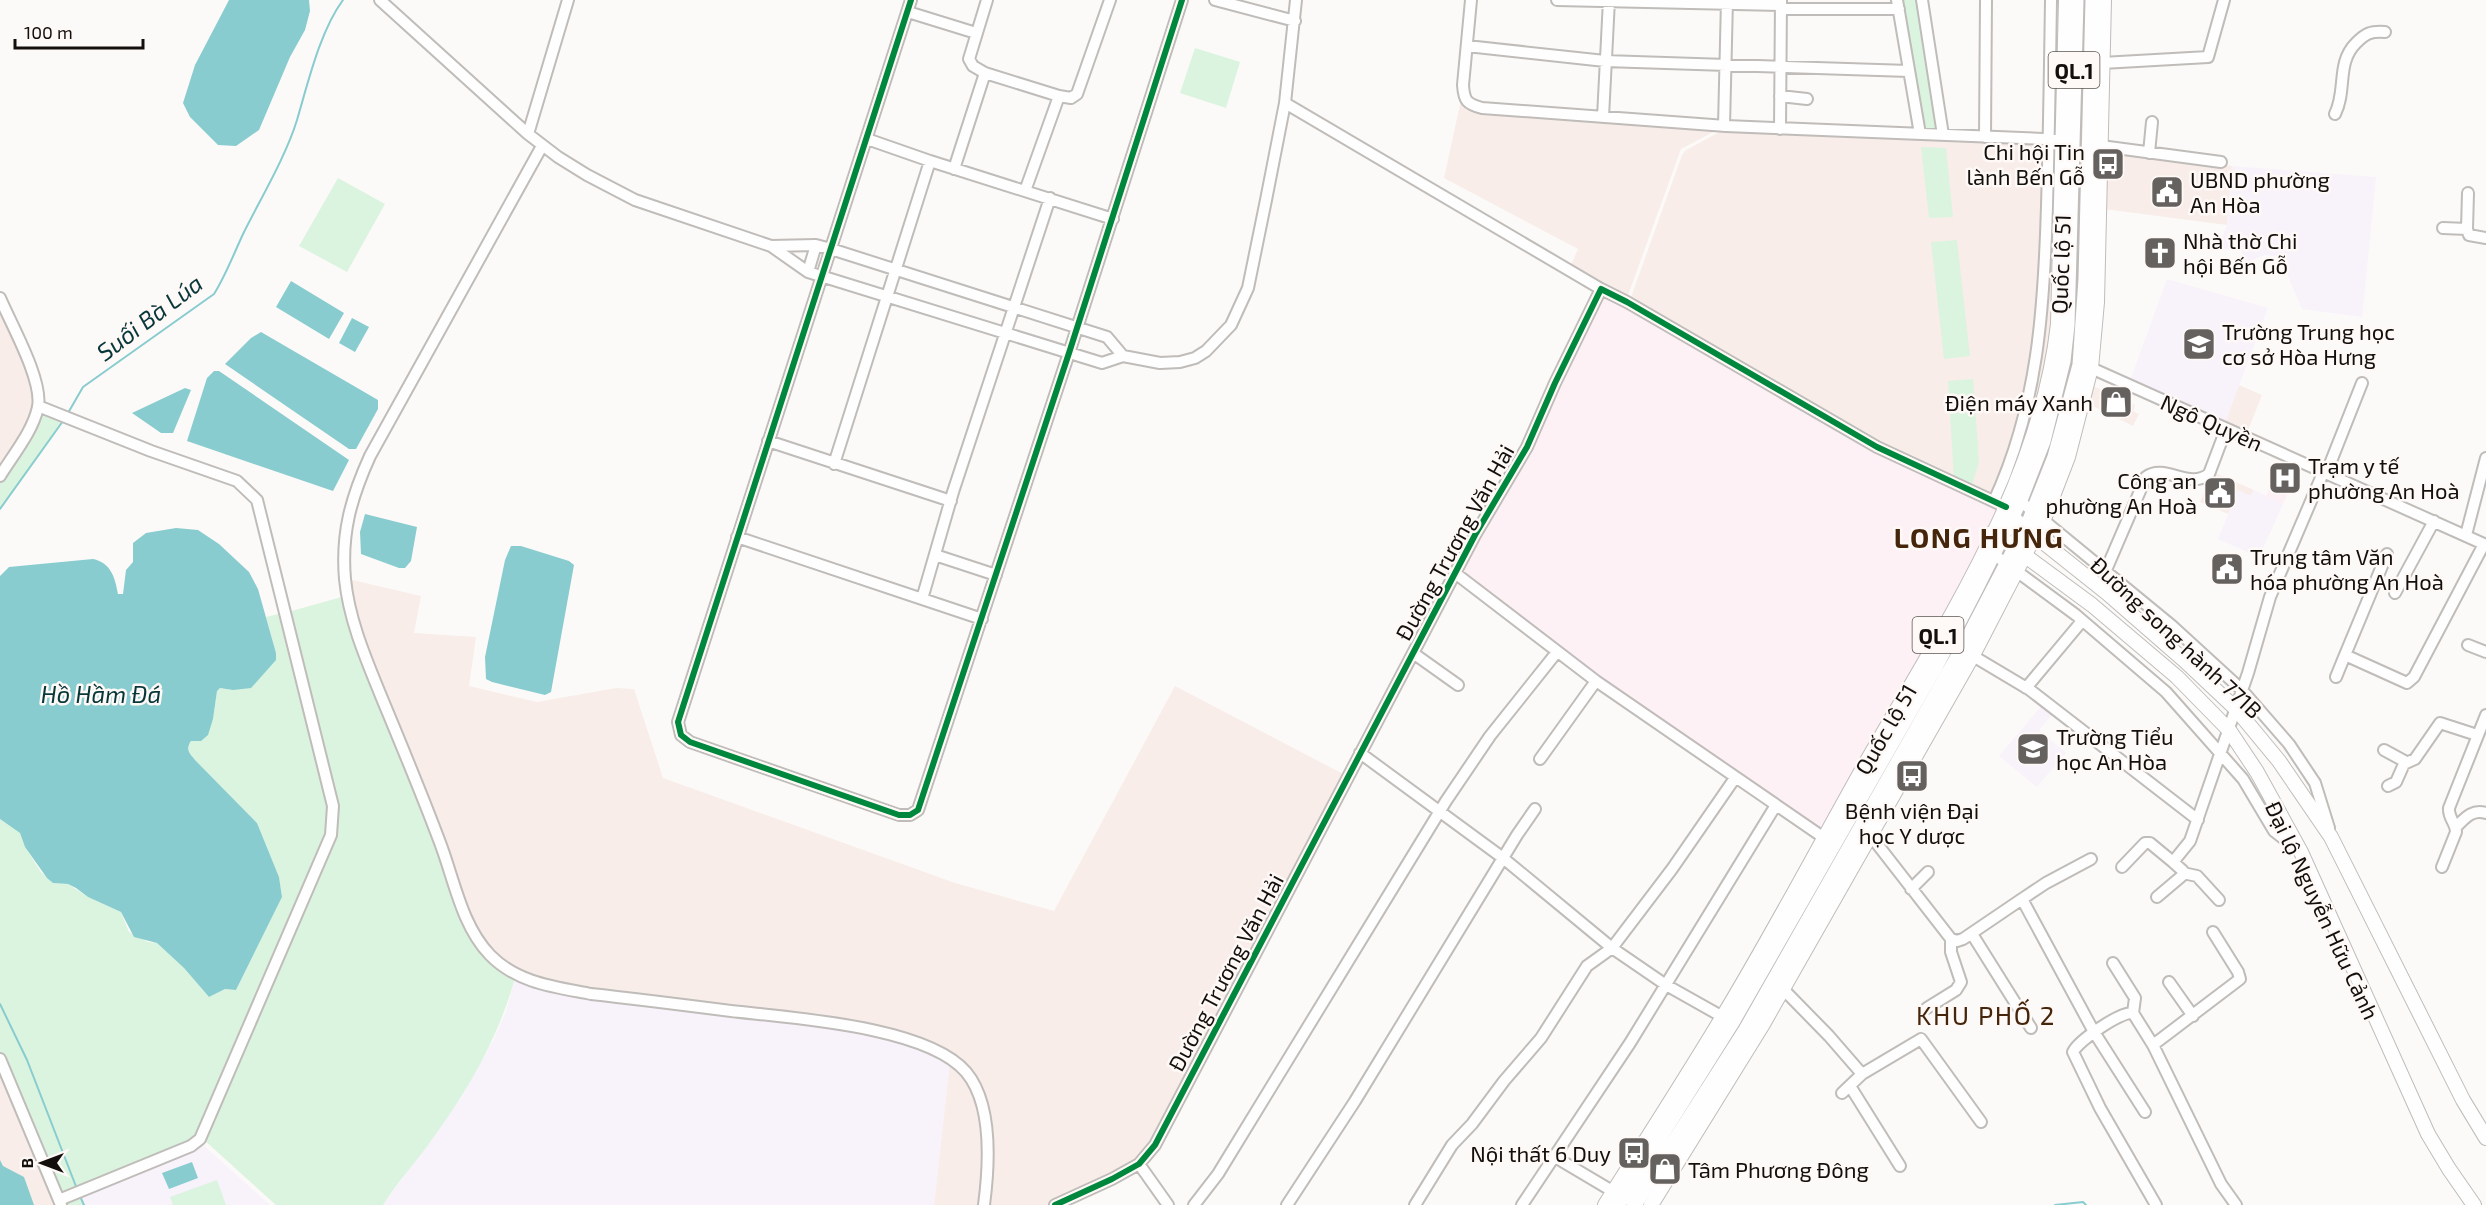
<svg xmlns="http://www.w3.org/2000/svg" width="2486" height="1205" viewBox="0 0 2486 1205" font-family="'Exo 2',sans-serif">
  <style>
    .built { fill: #f8ede8 }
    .education { fill: #f8f2fb }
    .medical { fill: #fdf1f5 }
    .green { fill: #dbf4df }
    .water { fill: #88cccf }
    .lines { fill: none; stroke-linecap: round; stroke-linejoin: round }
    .stream { stroke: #88cccf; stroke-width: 2 }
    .minor-casing { stroke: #bfbcb9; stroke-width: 14 }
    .major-casing { stroke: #bfbcb9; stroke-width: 16 }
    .highway-casing { stroke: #bfbcb9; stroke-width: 18 }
    .minor { stroke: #fffefe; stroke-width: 10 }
    .major { stroke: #fffefe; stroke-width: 14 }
    .highway { stroke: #fffefe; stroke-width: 15 }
    .cycleway-casing { stroke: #fef9f6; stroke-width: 10 }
    .cycleway { stroke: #00873e; stroke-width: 6 }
    .labels { text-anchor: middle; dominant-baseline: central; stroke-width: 5; stroke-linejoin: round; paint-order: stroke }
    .shield { fill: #fef9f6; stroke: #5a5552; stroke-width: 1.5 }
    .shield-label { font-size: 21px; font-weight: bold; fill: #130f0c }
    .poi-label { font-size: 22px; fill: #130f0c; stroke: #fef9f6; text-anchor: start }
    .street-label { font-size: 22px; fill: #130f0c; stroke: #fef9f6 }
    .water-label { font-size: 24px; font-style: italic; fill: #08373a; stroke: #fef9f6 }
    .quarter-label { font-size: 26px; letter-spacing: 1.5px; fill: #45260c; stroke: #fef9f6 }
    .district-label { font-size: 28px; font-weight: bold; letter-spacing: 1.5px; fill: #45260c; stroke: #fef9f6 }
  </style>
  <rect width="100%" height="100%" fill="#fcfaf8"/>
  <path class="built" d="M1461,100L1468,108L1719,129L1681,149L1627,298L1570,267L1578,249L1444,178Z
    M1725,129L2058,143L2053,324L2038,403L2002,502L1878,444L1630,300L1682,155L1686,150Z
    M2106,149L2232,166L2227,225L2104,209Z
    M0,305L32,378L40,455L0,509Z
    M2091,385L2135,405L2133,411L2139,414L2133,426L2087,403Z
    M2239,385L2262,395L2247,433L2225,423Z
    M2213,472L2254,490L2251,496L2238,491L2228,514L2200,502Z
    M348,579L421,596L414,633L476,637L469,686L537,702L616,688L634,689L663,778L955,883L1054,911L1175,686L1345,775L1152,1144L1137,1162L1111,1176L1048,1205H987L991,1137L960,1060L548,983L503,963L477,934L357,623Z
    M0,1004L56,1137L84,1205H0Z
    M950,1061L956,1065L973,1088L985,1138L981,1205H934Z"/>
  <path class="education" d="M2232,166L2376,177L2362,317L2302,309L2281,260L2276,256L2265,255L2242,264V249H2218L2227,225Z
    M2167,279L2268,308L2225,423L2130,381Z
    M2238,490L2251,496L2254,490L2283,504L2259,557L2218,539Z
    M2043,704L2054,713L2039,730L2066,753L2037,787L1999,756Z
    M515,978L822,1025L908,1042L950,1061L934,1205H383L462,1096L493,1041L506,1011Z
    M201,1143L270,1205H84L80,1195Z"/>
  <path class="medical" d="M1602,293L1875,449L2000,507L1946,612L1821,833L1597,679L1459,572Z
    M2283,460L2300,467L2283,504L2266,496Z"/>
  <path class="green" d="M1900,0H1919L1939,132L1922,131Z
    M1195,48L1240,62L1226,108L1180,93Z
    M1921,147L1946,148L1953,217L1929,218Z
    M338,178L385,204L347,272L299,246Z
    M1957,240L1970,356L1944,359L1931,242Z
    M1973,379L1979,462L1971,488L1954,479L1948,381Z
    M40,410L65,418L0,509V481L33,427Z
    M345,596L437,842L460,911L515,978C499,1036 469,1089 433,1138C417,1161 398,1181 383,1205H276L204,1140L78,1190L84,1205H64L0,1051V819L20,833L25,847L41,872L53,883L68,884L88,897L121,912L129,932L148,942L157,943L184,968L209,997L225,989L236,990L282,897L279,877L257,823L196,761C190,754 186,751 191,741H198L213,719L217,691L220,688L233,690L276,660V653L266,617L282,613L336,821L288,612Z
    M217,1180L226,1205H173L170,1197Z"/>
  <path class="water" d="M229,0H309L310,11L305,30L290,57L259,130L236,146L218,145L190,117L183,103L195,65Z
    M291,281L344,313L329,339L276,307Z
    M352,318L369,327L355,352L339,343Z
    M261,332L378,400V409L356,449H349L225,364L251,338Z
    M214,371H219L349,460L333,491L187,441L207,378Z
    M185,388L191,390L173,433H161L132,413Z
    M365,514L417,527L411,561L405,568H399L361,554L360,532Z
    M176,528L198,530L219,544L249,572L258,589L276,653V660L251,688L233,690L220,688L217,691L213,719L208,735L201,741H191C185,750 190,754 196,761L257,823L279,877L282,897L236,990L225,989L209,997L184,968L157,943L134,937L121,912L88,897L76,888L68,884L53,883L47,878L25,847L20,833L0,819V576L9,567L93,559C111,563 115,577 118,594H123L126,570L133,562V543L146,533Z
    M511,546H521L569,561L574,565L551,692L545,695L492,682L486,679L485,657L505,560Z
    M0,1160L3,1166L24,1177L34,1205H0Z
    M192,1162L198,1178L169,1189L162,1173Z"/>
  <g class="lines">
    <path class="stream" d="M68,413L83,387L214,294C226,275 234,253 244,232C261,198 286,156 297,120C308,83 320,31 343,0
      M0,509L63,421
      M0,1004L27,1060L77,1189
      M79,1194L84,1205
      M2055,1205L2083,1202L2086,1205"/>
    <g class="minor-casing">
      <path id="minor" d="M380,0L528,134L558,157L587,175L635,200L771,246L808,272L1102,363L1123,356
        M911,0L678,722L681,735L690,742L899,815H910L918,810L1069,353L1182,0
        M1215,0L1295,21
        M1471,0L1463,85C1464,101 1467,104 1482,108L1726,126L2068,140
        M1557,0L1781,5
        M1897,0L1920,134
        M1922,0L1943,135
        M1781,9H1899
        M908,12L976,33
        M1467,46L1605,61L1909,71
        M2102,63L2208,57L2224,0
        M985,73L1059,96
        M1780,96L1807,99
        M1285,103L1601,289
        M2335,114C2347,90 2336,63 2356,43C2366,33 2371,31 2385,32
        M1603,117L1609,0
        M1724,126L1727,0
        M1780,129L1781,0
        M528,134L568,0
        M1985,137L1986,0
        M867,139L930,161L1113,219
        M542,146L370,456C351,498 341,533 345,579C349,620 366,659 381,696C401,744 421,792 439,840C454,878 461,925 490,955C517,983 555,987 591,994C637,999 684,1005 731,1011C791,1018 927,1026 966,1072C993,1104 989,1167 984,1205
        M2101,146L2221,162
        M2149,153L2152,122
        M954,169L985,73L973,66L969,59L987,0
        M1025,191L1059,96L1071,98L1077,94L1110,0
        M2468,193L2467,229L2469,235L2486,238
        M2443,228L2467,229
        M771,246L816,245L831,249L1107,337L1123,356L1160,363L1180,362L1195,358L1206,351L1231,325L1248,288L1266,200L1285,103L1296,0
        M808,272L816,245
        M0,298C11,324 43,380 38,407C33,431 13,455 0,476
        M2091,368L2486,545
        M38,406L151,451L237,481L257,500L333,806L331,835L200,1139L191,1146L59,1200
        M768,441L951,501
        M834,464L930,161
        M2326,474L2362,383
        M2014,496L2171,625L2242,690L2289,744L2315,783L2329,828
        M1994,501C2038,406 2044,309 2047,206C2049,137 2050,69 2051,0
        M2466,535L2486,458
        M737,537L982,619
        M1988,550L2076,615L2166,692L2243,779L2274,831L2297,849
        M2387,554L2345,655L2407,683L2414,677L2484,544
        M935,555L996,575
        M2106,570L2146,477C2165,463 2189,490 2209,474L2226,429
        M1455,573L1596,681L1830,842
        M2395,593L2434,521
        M922,599L953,492L1050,198
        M2468,645L2486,652
        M1413,653L1458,685
        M1968,653L2030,690L2198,820
        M2336,677L2345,655
        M2026,688L2082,621
        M2384,750L2406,762
        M1360,753L1503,858L1612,948L1666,985L1723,1017
        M1540,759L1596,681
        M2388,786L2396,782L2404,764L2415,759L2440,723L2477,735
        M2456,827C2465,818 2472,809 2486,813
        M1867,831L1951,939L1957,941L1963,939L2022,899L2094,1032L2145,1112
        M2122,867L2145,843H2150L2173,862L2190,841L2248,673L2270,597L2323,473
        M2442,867L2456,832C2456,823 2448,818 2449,808L2486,715
        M2183,873L2197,876L2219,900
        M1911,889L1928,872
        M2157,897L2183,875V871L2173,862
        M2022,899L2046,883L2091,859
        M1972,934L2031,1028
        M2113,963L2135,998L2133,1013L2153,1045L2221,1184L2236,1205
        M2169,982L2193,1016
        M1783,989L1829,1036L1862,1074
        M1927,1008L1956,990L1961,982L1951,952V939
        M2133,1013C2121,1011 2078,1041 2073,1052L2100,1108L2156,1205
        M2153,1045L2240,979L2238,972L2213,932
        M0,1059L61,1205
        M1850,1086L1900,1166
        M1842,1093L1862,1074L1921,1039L1981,1122
        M1555,1157L1619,1195
        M1139,1164L1168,1205
        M1055,1205L1112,1179L1139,1164L1155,1145L1475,535L1527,447L1555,383L1601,289L1627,302L1877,447L2006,507
        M1194,1205L1218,1174L1446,801L1490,736L1557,652
        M1287,1205L1355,1101L1517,835L1535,809
        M1415,1205L1452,1145L1472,1124L1504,1081L1541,1038L1587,966L1612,948L1672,869L1735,778
        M1522,1205L1630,1043L1776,805"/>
    </g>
    <g class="major-casing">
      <path id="major" d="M2004,511L2107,593L2185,661L2236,709L2279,761L2331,837L2463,1100L2486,1138
        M1993,532L2092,605L2177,677L2229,730L2257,772L2301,852L2428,1134L2449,1169L2474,1205
        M1605,1205C1644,1143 1684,1081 1722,1018C1773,934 1819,846 1867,761C1945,624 2040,484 2058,324L2066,0
        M1651,1205L1763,1024L1973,655L2046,514L2068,457L2091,368L2097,302L2104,0"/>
    </g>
    <g class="highway-casing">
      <path id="highway" d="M1617,1205L1732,1022L1935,667L1976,588L2020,500L2043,441L2063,361L2067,325L2076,0
        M1634,1205L1746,1030L1962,650L2030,520L2055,457L2080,365L2086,279L2093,0"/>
    </g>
    <use href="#minor" class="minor"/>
    <use href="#major" class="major"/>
    <use href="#highway" class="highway"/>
    <g class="cycleway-casing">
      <path id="cycleway" d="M911,0L678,722L681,735L690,742L899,815H910L918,810L1069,353L1182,0
        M1055,1205L1112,1179L1139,1164L1155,1145L1475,535L1527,447L1555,383L1601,289L1627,302L1877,447L2006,507"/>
    </g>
    <use href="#cycleway" class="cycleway"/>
  </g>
  <defs>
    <g id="bus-square" transform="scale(1.725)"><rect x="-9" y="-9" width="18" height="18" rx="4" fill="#65615f" stroke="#fef9f6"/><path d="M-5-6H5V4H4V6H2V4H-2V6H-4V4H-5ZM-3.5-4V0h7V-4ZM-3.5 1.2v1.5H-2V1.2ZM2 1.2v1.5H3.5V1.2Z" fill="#fff"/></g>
    <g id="civic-square" transform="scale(1.725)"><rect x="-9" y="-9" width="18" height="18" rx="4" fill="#65615f" stroke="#fef9f6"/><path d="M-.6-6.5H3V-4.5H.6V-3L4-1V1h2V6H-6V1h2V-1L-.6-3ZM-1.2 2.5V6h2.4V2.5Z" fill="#fff"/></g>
    <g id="church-square" transform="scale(1.725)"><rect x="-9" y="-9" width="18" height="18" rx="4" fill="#65615f" stroke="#fef9f6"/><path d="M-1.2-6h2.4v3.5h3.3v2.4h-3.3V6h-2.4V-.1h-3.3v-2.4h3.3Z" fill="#fff"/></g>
    <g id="school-square" transform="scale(1.725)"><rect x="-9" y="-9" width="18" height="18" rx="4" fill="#65615f" stroke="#fef9f6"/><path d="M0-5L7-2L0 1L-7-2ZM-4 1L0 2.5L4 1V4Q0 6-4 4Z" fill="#fff"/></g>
    <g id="shop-square" transform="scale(1.725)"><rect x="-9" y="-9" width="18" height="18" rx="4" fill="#65615f" stroke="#fef9f6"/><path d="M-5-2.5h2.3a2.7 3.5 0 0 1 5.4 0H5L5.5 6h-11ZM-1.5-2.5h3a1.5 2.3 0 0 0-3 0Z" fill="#fff"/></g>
    <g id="hospital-square" transform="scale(1.725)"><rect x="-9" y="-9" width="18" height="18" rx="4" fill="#65615f" stroke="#fef9f6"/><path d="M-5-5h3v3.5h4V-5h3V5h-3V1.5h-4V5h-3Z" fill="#fff"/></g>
  </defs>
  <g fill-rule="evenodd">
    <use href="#bus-square" x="2108" y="164"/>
    <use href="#civic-square" x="2167" y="192"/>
    <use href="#church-square" x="2160" y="253"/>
    <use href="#school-square" x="2199" y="344"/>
    <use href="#shop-square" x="2116" y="402"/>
    <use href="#hospital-square" x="2285" y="478"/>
    <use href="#civic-square" x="2220" y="493"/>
    <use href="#civic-square" x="2227" y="569"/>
    <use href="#school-square" x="2033" y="749"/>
    <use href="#bus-square" x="1912" y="776"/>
    <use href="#bus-square" x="1634" y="1153"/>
    <use href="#shop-square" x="1665" y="1169"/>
  </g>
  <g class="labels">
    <g class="shield">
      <rect x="2048.5" y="52" width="51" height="36" rx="4.5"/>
      <rect x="1912.5" y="617" width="51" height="36" rx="4.5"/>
    </g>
    <g class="shield-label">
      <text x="2074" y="70">QL.1</text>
      <text x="1938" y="635">QL.1</text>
    </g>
    <g class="poi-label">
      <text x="2085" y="151" text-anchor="end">Chi hội Tin<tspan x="2085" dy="25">lành Bến Gỗ</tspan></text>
      <text x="2190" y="179">UBND phường<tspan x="2190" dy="25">An Hòa</tspan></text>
      <text x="2183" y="240">Nhà thờ Chi<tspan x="2183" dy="25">hội Bến Gỗ</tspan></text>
      <text x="2222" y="331">Trường Trung học<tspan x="2222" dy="25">cơ sở Hòa Hưng</tspan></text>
      <text x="2093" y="402" text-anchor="end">Điện máy Xanh</text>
      <text x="2308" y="465">Trạm y tế<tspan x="2308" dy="25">phường An Hoà</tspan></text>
      <text x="2197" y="480" text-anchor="end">Công an<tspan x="2197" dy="25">phường An Hoà</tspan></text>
      <text x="2250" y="556">Trung tâm Văn<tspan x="2250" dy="25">hóa phường An Hoà</tspan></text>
      <text x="2056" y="736">Trường Tiểu<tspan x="2056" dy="25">học An Hòa</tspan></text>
      <text x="1912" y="810" text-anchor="middle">Bệnh viện Đại<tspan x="1912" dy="25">học Y dược</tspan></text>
      <text x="1611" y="1153" text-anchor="end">Nội thất 6 Duy</text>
      <text x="1688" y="1169">Tâm Phương Đông</text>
    </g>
    <g class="street-label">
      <text transform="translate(2060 264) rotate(-88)">Quốc lộ 51</text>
      <text transform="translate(2212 422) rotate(24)">Ngô Quyền</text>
      <text transform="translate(1454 542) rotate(-61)">Đường Trương Văn Hải</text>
      <text transform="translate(2177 637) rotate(43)">Đường song hành 771B</text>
      <text transform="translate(1885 729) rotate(-60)">Quốc lộ 51</text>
      <text transform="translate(2323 910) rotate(65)">Đại lộ Nguyễn Hữu Cảnh</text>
      <text transform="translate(1225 972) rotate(-62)">Đường Trương Văn Hải</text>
    </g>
    <g class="water-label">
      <text transform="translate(149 317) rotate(-37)">Suối Bà Lúa</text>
      <text x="101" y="693">Hồ Hầm Đá</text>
    </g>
    <g class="quarter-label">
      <text x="1986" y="1014">KHU PHỐ 2</text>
    </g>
    <g class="district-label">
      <text x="1979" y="537">LONG HƯNG</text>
    </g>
  </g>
  <g transform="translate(42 1163) rotate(270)" stroke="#fef9f6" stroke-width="4.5" paint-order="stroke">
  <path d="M0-4.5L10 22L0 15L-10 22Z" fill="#130f0c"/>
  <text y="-9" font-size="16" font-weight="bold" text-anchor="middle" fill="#130f0c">B</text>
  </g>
  <path d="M15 39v9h128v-9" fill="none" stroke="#130f0c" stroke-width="3"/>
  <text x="24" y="39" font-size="18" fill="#130f0c" stroke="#fef9f6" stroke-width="4.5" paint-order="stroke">100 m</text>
</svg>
